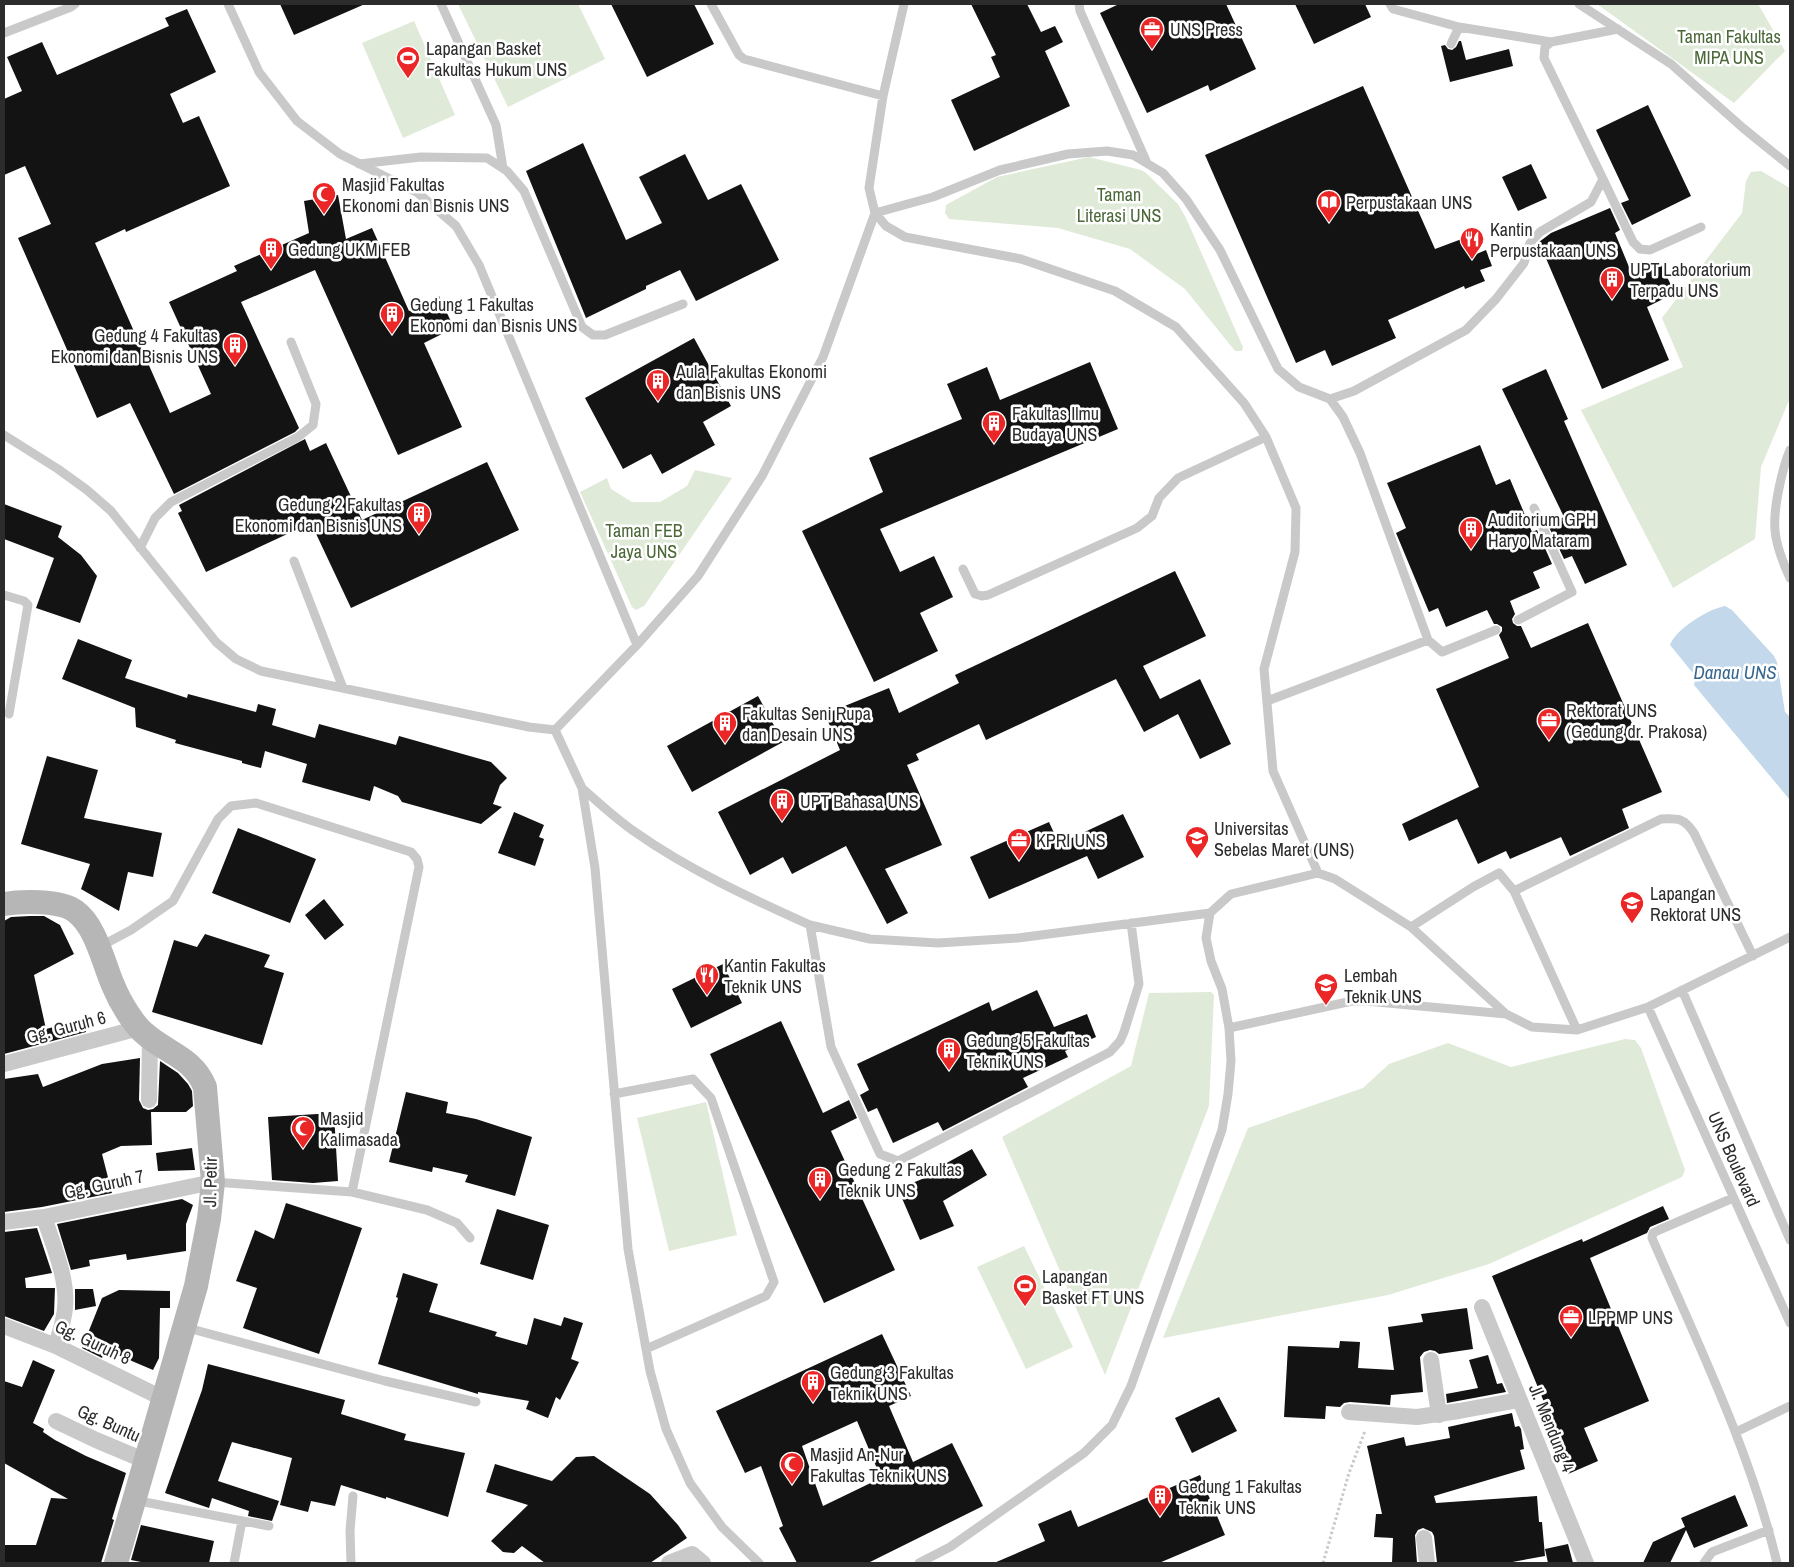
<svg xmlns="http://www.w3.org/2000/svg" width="1794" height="1567" viewBox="0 0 1794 1567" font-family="'Archivo Narrow',sans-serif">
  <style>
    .green { fill: #e0ead8 }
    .water { fill: #c3d9eb }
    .building { fill: #131313; fill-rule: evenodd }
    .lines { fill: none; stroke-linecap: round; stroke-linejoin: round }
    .path { stroke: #c9c9c9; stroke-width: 3; stroke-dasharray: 2.5 2.5; stroke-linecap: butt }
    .service { stroke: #c9c9c9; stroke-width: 9 }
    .minor { stroke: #c9c9c9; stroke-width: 16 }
    .secondary { stroke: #b6b6b6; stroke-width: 24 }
    .labels { text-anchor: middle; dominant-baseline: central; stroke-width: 5; stroke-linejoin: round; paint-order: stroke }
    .poi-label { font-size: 18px; fill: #2c2c2c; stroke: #fff; text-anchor: start }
    .park-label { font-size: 18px; fill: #4b6838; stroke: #fff }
    .street-label { font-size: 18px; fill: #2c2c2c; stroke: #fff }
    .water-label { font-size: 19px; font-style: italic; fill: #38678f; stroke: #fff }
  </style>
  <rect width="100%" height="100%" fill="#fff"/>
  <path class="green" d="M458,4H578L605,59L508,107Z
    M1597,4H1758L1785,51L1734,103Z
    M414,21L455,115L403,138L362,43Z
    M1089,157L1141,170L1146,173L1178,204L1186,218L1243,347L1242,351H1235L1185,289L1130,249L1058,228L949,219L945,213L946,205L997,177Z
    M1761,171L1790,188V398L1761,467L1755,539L1673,588L1581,410L1683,367L1662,318L1742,213L1746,181L1751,172Z
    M695,470L732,478L644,606L636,610L632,607L580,492L607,478L611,489L632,502H660L687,486Z
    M1211,992L1214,995L1209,1106L1105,1375L1002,1137L1131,1066L1149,993Z
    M1625,1039L1635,1040L1641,1048L1685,1170L1682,1177L1489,1264L1388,1295L1163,1338L1248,1128L1363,1088L1389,1064L1448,1043L1511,1067Z
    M706,1102L737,1235L669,1251L637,1118Z
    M1024,1246L1073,1347L1026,1369L977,1267Z"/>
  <path class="water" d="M1725,606L1732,610L1774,656L1777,662L1785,712L1790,717V800L1694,685L1696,677L1670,645C1676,629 1708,609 1725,606Z"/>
  <path class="building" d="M280,4H365L294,35Z
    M611,4H694L714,44L647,77Z
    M971,4H1027L1041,32L1055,26L1063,42L1045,51L1070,106L974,151L951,100L1000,77L991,57L996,55Z
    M1119,4H1226L1256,69L1210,91L1208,85L1147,113L1100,13Z
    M1295,4H1365L1371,17L1314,44Z
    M187,9L216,72L170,94L183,123L199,116L230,186L126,232L125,229L95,243L170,413L211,394L169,302L237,271L234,266L309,233L304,201L338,195L346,239L372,228L409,311L439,296L454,328L424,343L462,427L398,455L315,270L241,302L299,428L295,432L174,494L130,403L97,418L18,238L51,224L25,166L4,175V99L22,91L7,57L42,42L57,75L169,26L165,18Z
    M1459,41H1461L1466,60L1509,49L1513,66L1450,82L1441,46L1445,45L1448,49L1452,50L1456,47Z
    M1363,86L1435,249L1467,237L1474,255L1486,250L1492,266L1480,270L1485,281L1465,289L1464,286L1388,320L1396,338L1332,366L1325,350L1296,363L1205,155Z
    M1648,105L1691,196L1632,225L1621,203L1629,200L1596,130Z
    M583,143L626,240L662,223L639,177L685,154L708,200L741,184L779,260L696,301L680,270L646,286V289L586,318L526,171Z
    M1531,164L1547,198L1518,211L1502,177Z
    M1610,208L1620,230L1615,233L1634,279L1661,265L1675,293L1647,307L1669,360L1602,389L1539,242L1551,233Z
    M694,338L731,406L703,422L715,445L662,474L651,454L623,469L585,398Z
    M1090,362L1118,429L880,529L900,572L934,556L953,597L920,613L938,651L874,682L802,531L883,492L869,458L962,419L947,384L987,367L1000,400Z
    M1546,369L1568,419L1564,421L1627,565L1585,584L1572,556L1564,559L1548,525L1564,517L1502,389Z
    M305,439L310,451L326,443L362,520L487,462L519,530L351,608L311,523L206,572L178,513L182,511L179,505Z
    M1480,445L1496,485L1510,479L1532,532L1537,530L1552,564L1533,572L1540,588L1510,601L1515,614L1512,619L1513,623L1517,626H1521L1531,648L1588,623L1662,792L1622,809L1629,828L1570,856L1561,837L1510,859L1506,851L1478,864L1457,819L1409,841L1402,824L1479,787L1436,689L1509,658L1499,635L1502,631V627L1497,624H1494L1487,610L1446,627L1438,608L1429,612L1396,533L1406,528L1387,483Z
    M4,504L62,526L58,537L81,555L97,576L80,623L36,608L54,558L4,539Z
    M1175,571L1206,636L1143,666L1160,699L1200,679L1231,744L1200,759L1178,714L1144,732L1116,679L986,740L979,724L916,754L919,760L907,765L942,845L885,869L908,913L887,924L846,846L792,874L783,857L750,875L718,812L840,750L825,714L889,688L899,713L959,683L955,675Z
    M78,639L132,660L125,678L187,698L188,694L256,712L258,704L276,709L272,725L315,738L319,724L396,745L399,736L491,762L507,778L500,785L493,804L502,807L481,824L402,802L398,796L374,786L370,801L302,782L307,764L265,751L261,768L242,763V761L175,743L176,740L136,727L135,708L62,679Z
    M758,696L783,742L692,792L667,746Z
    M47,756L98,770L84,818L162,833L153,877L128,872L119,911L81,889L90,864L21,844Z
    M514,812L544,825L539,837L544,839L535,866L498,853Z
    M1123,814L1144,857L1098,879L1087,856L989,899L970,857L1049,822L1059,844Z
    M238,828L316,859L290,923L212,893Z
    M324,899L344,925L325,940L305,915Z
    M30,916H44L60,925L74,954L34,975L46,1029L84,1019L86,1032L4,1054V921L11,917Z
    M205,934L270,955L264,967L284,973L262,1045L152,1012L174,940L197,947Z
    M723,964L742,1003L691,1028L672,989Z
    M1037,990L1054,1027L1087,1014L1096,1037L1065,1051L1068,1057L1023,1078L1028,1087L943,1131L938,1122L893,1143L877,1108L868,1112L860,1095L869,1090L857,1064L989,1002L992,1011Z
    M781,1021L823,1113L849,1100L857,1118L831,1131L895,1270L824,1303L710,1054Z
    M140,1058L139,1100L143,1108L148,1110L153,1109L158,1105L160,1061L178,1073L188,1084L192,1091L193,1106L186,1112H151L152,1145L121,1146L102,1154L112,1193L42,1207L4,1212V1079L38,1074L43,1087L102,1064Z
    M406,1092L448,1102L446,1113L476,1119L532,1137L515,1196L465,1182L468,1175L433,1167L432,1172L389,1162Z
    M334,1113L338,1181L313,1183L272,1180L268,1117Z
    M192,1148L195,1170L158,1171L156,1153Z
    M972,1149L987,1175L943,1201L954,1226L920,1240L898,1189L946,1169L943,1165Z
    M182,1199L193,1205L186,1224V1251L127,1260L126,1254L89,1260L90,1266L71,1270L57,1224Z
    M286,1203L362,1228L319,1354L243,1328L257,1288L236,1281L255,1230L274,1239Z
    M1663,1206L1669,1219L1650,1227L1647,1233L1590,1258L1649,1401L1584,1428L1598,1461L1568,1474L1560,1455L1565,1453L1492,1276L1582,1239L1583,1242Z
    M497,1209L549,1225L533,1280L480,1264Z
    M37,1228L52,1273L25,1278L26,1288H55L54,1314L44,1331L4,1316V1232Z
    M403,1273L438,1284L429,1312L497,1332L495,1336L527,1345L534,1318L561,1326L564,1317L583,1323L571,1359L579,1362L560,1400L556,1397L548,1418L526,1409L529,1401L478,1392V1394L378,1364L398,1298L396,1297Z
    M75,1289H93L96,1306L75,1310Z
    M119,1290L170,1291V1308H160L159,1358L153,1370L106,1350L102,1358L82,1348L102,1298Z
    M1467,1308L1473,1349L1439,1354L1435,1351L1430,1350L1424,1352L1420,1357L1423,1392L1391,1395L1390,1405L1350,1402L1344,1403L1340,1407L1326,1406L1325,1419L1284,1417L1288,1346L1339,1348L1340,1341L1360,1342L1358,1368L1394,1370L1388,1327L1423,1322L1421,1314Z
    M882,1334L911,1396L889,1406L913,1462L952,1443L983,1506L868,1563H797L779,1528L783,1526L761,1466L745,1473L716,1411ZM857,1421L881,1478L823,1506L802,1446Z
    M1488,1355L1497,1384L1502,1383L1506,1392L1447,1403L1446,1394L1478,1388L1469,1360Z
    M33,1360L55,1370L33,1423L44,1429L43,1432L55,1440L86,1456L126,1473L112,1519L114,1520L101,1563H4V1545H36L51,1498L68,1499L4,1463V1381L22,1387Z
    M208,1364L345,1400L341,1414L406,1434L404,1440L465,1453L448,1517L386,1497V1499L341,1485L335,1506L311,1501L308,1512L280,1505L292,1458L232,1442L218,1481L279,1501L272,1521L248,1516L249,1511L212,1498L209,1508L165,1493L202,1390Z
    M1219,1397L1237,1431L1192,1453L1175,1418Z
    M1512,1413L1515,1427L1519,1426L1521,1429L1524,1449L1520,1450L1525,1469L1434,1496L1436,1503L1537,1496L1539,1522H1542L1545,1556L1507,1563H1437L1434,1536L1432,1532L1423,1528L1418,1530L1415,1535L1417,1563H1392L1393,1538L1374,1537L1376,1514H1382L1367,1446L1404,1437L1406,1446L1450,1438L1448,1427Z
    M594,1456L650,1494L678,1525L687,1538L650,1563H545L522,1546L514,1553L503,1552L491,1541L528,1505L486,1492L495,1464L552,1481L576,1457Z
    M1200,1475L1225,1535L1159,1563H994L1045,1541L1038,1524L1071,1510L1078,1527Z
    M1735,1495L1748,1526L1694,1548L1686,1530L1670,1563H1643L1653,1542L1685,1527L1681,1518Z
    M141,1525L214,1541L209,1563H146L131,1560Z
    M1568,1544L1573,1563H1548L1545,1549Z"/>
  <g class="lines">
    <path class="path" d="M1323,1563L1349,1473L1365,1431"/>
    <path class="service" d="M228,4L259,72L297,121L340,154L418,193L456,226L479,265L637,645
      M441,4L496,125L503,168
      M711,4L739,55L744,59L883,96
      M904,4L883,96L869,188L875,213L886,226L905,237L1021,259L1115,291L1176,327L1244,403L1266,437L1296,508L1295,552L1264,669L1273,771L1318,873
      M1079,4L1080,11L1147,163
      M1390,4L1393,9L1459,27L1551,42
      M1579,4L1671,64L1743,128L1790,166
      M4,33L71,7L75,4
      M1451,44L1459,27
      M359,164L421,157L487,158L507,171L524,191L582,327L593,335H605L683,304
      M1603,179L1633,242L1640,249L1650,250L1701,227
      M875,213L933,197L1000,170L1068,154L1107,151L1133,155L1163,173L1186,199L1220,250L1278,369L1299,387L1330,399L1343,417L1360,453L1428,640L1442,652L1496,630
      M1330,399L1354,391L1466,330L1496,299L1524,263L1530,243L1540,232L1591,202L1603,179L1544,58L1545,47L1551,42L1618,29
      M4,435L58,469L87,490L111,511L216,642L236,659L261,671L529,727L555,730
      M1790,450C1782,469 1773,509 1775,530C1776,545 1784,565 1790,578
      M140,548L155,518L171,502L298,437L313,425L316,404L291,342
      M294,561L343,688
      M963,569L975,594L982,596L988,595L1137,528L1152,516L1159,498L1178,478L1266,437
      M4,595L24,601L28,605L9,714
      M1518,620L1572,592L1534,508
      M1267,701L1428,640
      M582,788C599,803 616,819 635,832C689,870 750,898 810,925L831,1047L880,1154L898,1161L1110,1052L1120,1041L1124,1032L1139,984L1131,923
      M1514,891L1661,819C1678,818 1684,818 1694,833L1753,956
      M810,925L870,939L938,943L1018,938L1210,913
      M1411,927L1473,887L1499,873L1514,891L1577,1030
      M101,946L131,930L173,901L218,819L231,806L256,803L411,852L417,859L419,867L352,1192
      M1682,990L1790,1240
      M1648,1007L1790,1323
      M1229,1028L1352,1001H1366L1506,1014
      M614,1094L693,1079L711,1098L774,1282L766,1296L646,1349
      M213,1182L352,1192L427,1210L457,1223L470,1238
      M1733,1198L1659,1230L1653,1233L1652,1238C1698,1344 1750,1450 1777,1563
      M184,1327L385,1381L476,1402
      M1736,1432L1790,1406
      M134,1500L269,1526
      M234,1563L242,1521
      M351,1563L350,1531L353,1496
      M759,1563L722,1527L690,1483L666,1429L650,1371L628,1249L595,868L582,788L555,730L637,645L698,576L762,476L823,357L875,213
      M919,1563L950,1547L1084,1453L1112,1425L1131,1386L1222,1130L1228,1094L1231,1061L1229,1028L1222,989L1211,961L1206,938L1210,913L1231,894L1318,873L1335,879L1411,927L1506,1014L1532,1027L1577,1030L1648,1007L1790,937
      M1704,1563L1712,1552L1769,1530"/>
    <path class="minor" d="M4,1064L139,1028
      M149,1100L150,1038
      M44,1217C53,1245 68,1278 65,1308C64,1321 59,1334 56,1346
      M4,1222L44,1217L213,1182
      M1482,1307L1586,1563
      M4,1326L56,1346L164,1399
      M1431,1360L1439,1415
      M1349,1412L1417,1417L1459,1411L1519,1400
      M56,1421L96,1440L146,1461
      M1424,1538L1427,1563
      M669,1563L692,1554L703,1563"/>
    <path class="secondary" d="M4,904C21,901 60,900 75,911C96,926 103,962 113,985C117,995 123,1006 129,1015C133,1021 138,1028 144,1033C166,1053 193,1057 205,1087L213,1182L209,1219L196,1286L116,1563"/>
  </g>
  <defs>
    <g id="office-pin" transform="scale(1.25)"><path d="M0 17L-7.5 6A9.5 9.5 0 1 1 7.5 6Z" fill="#ea2627" stroke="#fff"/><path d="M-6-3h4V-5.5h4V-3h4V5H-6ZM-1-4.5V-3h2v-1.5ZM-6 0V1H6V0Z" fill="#fff"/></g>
    <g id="stadium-pin" transform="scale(1.25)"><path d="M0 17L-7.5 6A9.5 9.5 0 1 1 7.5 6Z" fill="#ea2627" stroke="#fff"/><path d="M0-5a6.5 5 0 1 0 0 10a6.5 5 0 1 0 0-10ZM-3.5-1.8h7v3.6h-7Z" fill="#fff"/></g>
    <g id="mosque-pin" transform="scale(1.25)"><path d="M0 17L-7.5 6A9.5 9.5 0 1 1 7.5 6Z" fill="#ea2627" stroke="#fff"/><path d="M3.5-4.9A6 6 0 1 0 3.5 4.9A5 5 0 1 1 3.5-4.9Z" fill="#fff"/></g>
    <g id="library-pin" transform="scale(1.25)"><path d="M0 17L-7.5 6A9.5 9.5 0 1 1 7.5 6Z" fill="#ea2627" stroke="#fff"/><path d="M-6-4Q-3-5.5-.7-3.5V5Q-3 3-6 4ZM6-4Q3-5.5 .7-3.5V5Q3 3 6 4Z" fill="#fff"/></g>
    <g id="restaurant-pin" transform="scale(1.25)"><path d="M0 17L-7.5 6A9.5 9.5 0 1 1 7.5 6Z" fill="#ea2627" stroke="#fff"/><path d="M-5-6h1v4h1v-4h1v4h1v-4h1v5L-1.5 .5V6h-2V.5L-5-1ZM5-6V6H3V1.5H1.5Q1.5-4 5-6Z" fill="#fff"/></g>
    <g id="building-pin" transform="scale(1.25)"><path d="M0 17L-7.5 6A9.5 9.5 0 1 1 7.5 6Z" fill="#ea2627" stroke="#fff"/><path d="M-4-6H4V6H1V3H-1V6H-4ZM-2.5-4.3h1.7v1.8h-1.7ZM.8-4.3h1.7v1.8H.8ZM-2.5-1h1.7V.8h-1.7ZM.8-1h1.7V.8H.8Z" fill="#fff"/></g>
    <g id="university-pin" transform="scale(1.25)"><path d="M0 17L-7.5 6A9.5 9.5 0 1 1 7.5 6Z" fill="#ea2627" stroke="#fff"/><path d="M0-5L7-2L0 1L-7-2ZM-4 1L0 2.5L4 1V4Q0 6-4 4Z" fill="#fff"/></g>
  </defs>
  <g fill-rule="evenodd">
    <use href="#office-pin" x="1152" y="29"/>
    <use href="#stadium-pin" x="408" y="58"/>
    <use href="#mosque-pin" x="324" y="194"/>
    <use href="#library-pin" x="1329" y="202"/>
    <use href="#restaurant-pin" x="1472" y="239"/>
    <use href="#building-pin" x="271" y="249"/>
    <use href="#building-pin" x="1612" y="279"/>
    <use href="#building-pin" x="392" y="314"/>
    <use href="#building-pin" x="235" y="345"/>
    <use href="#building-pin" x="658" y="381"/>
    <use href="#building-pin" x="994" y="423"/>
    <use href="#building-pin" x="419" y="514"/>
    <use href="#building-pin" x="1471" y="529"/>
    <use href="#office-pin" x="1549" y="720"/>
    <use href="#building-pin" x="725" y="723"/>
    <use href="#building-pin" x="782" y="801"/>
    <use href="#university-pin" x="1197" y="838"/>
    <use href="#office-pin" x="1019" y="840"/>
    <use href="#university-pin" x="1632" y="903"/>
    <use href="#restaurant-pin" x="707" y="975"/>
    <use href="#university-pin" x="1326" y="985"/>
    <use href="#building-pin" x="949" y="1050"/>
    <use href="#mosque-pin" x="303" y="1128"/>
    <use href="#building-pin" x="820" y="1179"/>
    <use href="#stadium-pin" x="1025" y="1286"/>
    <use href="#office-pin" x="1571" y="1317"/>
    <use href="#building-pin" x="813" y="1382"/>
    <use href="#mosque-pin" x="792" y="1464"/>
    <use href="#building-pin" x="1160" y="1496"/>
  </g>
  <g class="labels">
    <g class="poi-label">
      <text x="1170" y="29">UNS Press</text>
      <text x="426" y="48">Lapangan Basket<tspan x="426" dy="21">Fakultas Hukum UNS</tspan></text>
      <text x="342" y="184">Masjid Fakultas<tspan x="342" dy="21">Ekonomi dan Bisnis UNS</tspan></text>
      <text x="1346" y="202">Perpustakaan UNS</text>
      <text x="1490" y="229">Kantin<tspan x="1490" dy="21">Perpustakaan UNS</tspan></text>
      <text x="288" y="249">Gedung UKM FEB</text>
      <text x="1630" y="269">UPT Laboratorium<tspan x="1630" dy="21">Terpadu UNS</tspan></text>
      <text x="410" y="304">Gedung 1 Fakultas<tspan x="410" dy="21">Ekonomi dan Bisnis UNS</tspan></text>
      <text x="218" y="335" text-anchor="end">Gedung 4 Fakultas<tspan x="218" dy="21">Ekonomi dan Bisnis UNS</tspan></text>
      <text x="676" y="371">Aula Fakultas Ekonomi<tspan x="676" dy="21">dan Bisnis UNS</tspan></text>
      <text x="1012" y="413">Fakultas Ilmu<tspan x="1012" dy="21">Budaya UNS</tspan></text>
      <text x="402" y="504" text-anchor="end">Gedung 2 Fakultas<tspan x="402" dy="21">Ekonomi dan Bisnis UNS</tspan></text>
      <text x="1488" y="519">Auditorium GPH<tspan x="1488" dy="21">Haryo Mataram</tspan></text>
      <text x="1566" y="710">Rektorat UNS<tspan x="1566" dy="21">(Gedung dr. Prakosa)</tspan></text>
      <text x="742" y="713">Fakultas Seni Rupa<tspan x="742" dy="21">dan Desain UNS</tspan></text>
      <text x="800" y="801">UPT Bahasa UNS</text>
      <text x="1214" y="828">Universitas<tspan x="1214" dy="21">Sebelas Maret (UNS)</tspan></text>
      <text x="1036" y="840">KPRI UNS</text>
      <text x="1650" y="893">Lapangan<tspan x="1650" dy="21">Rektorat UNS</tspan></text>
      <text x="724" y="965">Kantin Fakultas<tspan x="724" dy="21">Teknik UNS</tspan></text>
      <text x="1344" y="975">Lembah<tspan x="1344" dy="21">Teknik UNS</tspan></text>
      <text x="966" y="1040">Gedung 5 Fakultas<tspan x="966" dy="21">Teknik UNS</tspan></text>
      <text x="320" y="1118">Masjid<tspan x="320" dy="21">Kalimasada</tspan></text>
      <text x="838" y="1169">Gedung 2 Fakultas<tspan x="838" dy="21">Teknik UNS</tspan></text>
      <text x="1042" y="1276">Lapangan<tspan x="1042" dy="21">Basket FT UNS</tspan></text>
      <text x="1588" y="1317">LPPMP UNS</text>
      <text x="830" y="1372">Gedung 3 Fakultas<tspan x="830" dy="21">Teknik UNS</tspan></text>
      <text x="810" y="1454">Masjid An-Nur<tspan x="810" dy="21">Fakultas Teknik UNS</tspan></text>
      <text x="1178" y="1486">Gedung 1 Fakultas<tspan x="1178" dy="21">Teknik UNS</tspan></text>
    </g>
    <g class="park-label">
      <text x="1729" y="36">Taman Fakultas<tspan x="1729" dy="21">MIPA UNS</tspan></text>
      <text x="1119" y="194">Taman<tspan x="1119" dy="21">Literasi UNS</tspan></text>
      <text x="644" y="530">Taman FEB<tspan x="644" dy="21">Jaya UNS</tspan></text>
    </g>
    <g class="street-label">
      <text transform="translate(66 1027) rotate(-15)">Gg. Guruh 6</text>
      <text transform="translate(1734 1159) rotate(66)">UNS Boulevard</text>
      <text transform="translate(210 1182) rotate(-89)">Jl. Petir</text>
      <text transform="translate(104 1184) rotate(-12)">Gg. Guruh 7</text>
      <text transform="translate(93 1342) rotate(25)">Gg. Guruh 8</text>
      <text transform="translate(109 1423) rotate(24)">Gg. Buntu</text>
      <text transform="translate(1552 1428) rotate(68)">Jl. Mendung 4</text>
    </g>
    <g class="water-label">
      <text x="1735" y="672">Danau UNS</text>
    </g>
  </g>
  <rect width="1794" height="1567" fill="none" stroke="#2c2c2c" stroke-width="10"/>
</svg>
